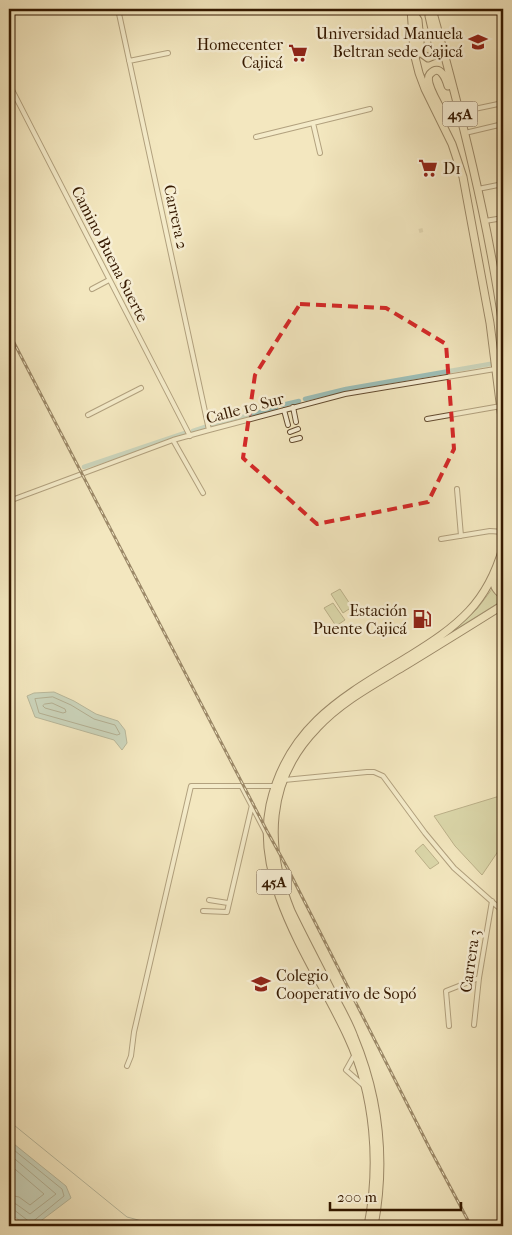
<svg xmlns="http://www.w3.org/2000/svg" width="512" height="1235" viewBox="0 0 512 1235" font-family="'IM FELL French Canon',serif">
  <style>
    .green { fill: #bec490; stroke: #7a6e48 }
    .water { fill: #9dbfb8; stroke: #737d6e }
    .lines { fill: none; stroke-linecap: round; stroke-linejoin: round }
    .shore { stroke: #696c5c; stroke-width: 1 }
    .stream { stroke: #737d6e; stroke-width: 1 }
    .canal { stroke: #9dbfb8; stroke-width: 4.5 }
    .street-tunnel { stroke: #cdbe99; stroke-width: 4; stroke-dasharray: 4 2; stroke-linecap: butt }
    .street-casing { stroke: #644c30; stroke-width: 6 }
    .highway-casing { stroke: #351900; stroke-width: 9 }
    .street { stroke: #f7efd5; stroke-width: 4 }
    .highway { stroke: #f3e7bf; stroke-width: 7 }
    .rail-casing { stroke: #351900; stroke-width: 3 }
    .rail { stroke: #f7efd5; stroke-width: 1; stroke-dasharray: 4; stroke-linecap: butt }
    .marked { fill: none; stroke: #d62828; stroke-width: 4; stroke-dasharray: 10 6; stroke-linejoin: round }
    .labels { text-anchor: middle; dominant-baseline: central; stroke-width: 5; stroke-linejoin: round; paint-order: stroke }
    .shield { fill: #f7efd5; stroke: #6f5940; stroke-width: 1 }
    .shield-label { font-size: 15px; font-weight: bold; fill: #351900 }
    .poi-label { font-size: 16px; fill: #351900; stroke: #f7efd5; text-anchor: end }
    .street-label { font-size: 16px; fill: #351900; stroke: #f7efd5 }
  </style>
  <rect width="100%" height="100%" fill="#f3e7bf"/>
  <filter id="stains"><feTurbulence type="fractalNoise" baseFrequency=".004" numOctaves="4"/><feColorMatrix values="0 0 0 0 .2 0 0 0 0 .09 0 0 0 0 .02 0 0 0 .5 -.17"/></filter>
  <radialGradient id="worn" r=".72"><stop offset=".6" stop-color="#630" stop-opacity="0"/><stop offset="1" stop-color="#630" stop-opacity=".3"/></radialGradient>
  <path class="green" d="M340,589L352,607L343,613L331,594Z
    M492,589L503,600L450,633L477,609Z
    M333,603L345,620L336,626L324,608Z
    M503,795V844L482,875L455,846L434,816Z
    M423,844L439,863L430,869L415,851Z"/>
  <path class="water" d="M54,692L74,701L96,714L118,721L125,730L127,743L122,750L114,740L35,717L27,696L34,693Z
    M9,1140L66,1186L71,1198L34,1226H26L9,1212Z"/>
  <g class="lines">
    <path class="shore" d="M53,697L71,705L94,719L115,725L120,734L117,735L39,713L35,699Z
      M45,704L52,703L65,709L66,712L63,713L45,708L43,706Z
      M9,1146L62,1189L64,1196L31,1223L13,1209H9
      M9,1154L56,1194L30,1214L16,1204L9,1202
      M9,1164L44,1194L30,1205L19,1197L9,1195"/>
    <path class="stream" d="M9,1121L127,1217L142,1221L152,1226"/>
    <path class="canal" d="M305,399L346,389L490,364
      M282,405L299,401
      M212,424L276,408
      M193,431L205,427
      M84,467L185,433"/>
    <path class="street-tunnel" d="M419,231L423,230"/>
    <g class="street-casing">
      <path id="street" d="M118,9L209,430
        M129,61L168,53
        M9,84L190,436
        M460,112L503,103
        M313,123L320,153
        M465,133L503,124
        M256,137L370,109
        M478,189L503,184
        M485,221L503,218
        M92,289L109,280
        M293,407L296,422
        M284,410L288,425
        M88,415L141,388
        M427,419L501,406
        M290,432L298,429
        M173,440L203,493
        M292,440L300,438
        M457,489L461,536
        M9,501L173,440L209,430L345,394L495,369
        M441,539L490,531L503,532
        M284,780L367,772H374L383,776L425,833L454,868L498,907L503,910
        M242,787L266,833
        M209,900L228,903
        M203,911L227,912L252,805
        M474,1025L479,978L492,901
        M449,1026L446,991L479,978
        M127,1066L131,1056L134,1032L191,786H275
        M346,1070L363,1085
        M346,1070L355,1054
        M501,1205L503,1210"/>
    </g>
    <g class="highway-casing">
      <path id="highway" d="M411,9L414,53L419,73L425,89L452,144L463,177L490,323L503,426
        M432,9C461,114 488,219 503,327
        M413,12L418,20L421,53L428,58L435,55L437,51L429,16
        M444,126C444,122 444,118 443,114C440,105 423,82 430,74C440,63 446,79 448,86
        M494,575C492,584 496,591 503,595
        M368,1226C380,1165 375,1095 348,1037C316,967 253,885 270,805C288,724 346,695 411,655C432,642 452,629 469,611C486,593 496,572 503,548
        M374,1226C386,1162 379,1097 354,1037C349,1023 341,1009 334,996C320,968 305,940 291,911C265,847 266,780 317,728C341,702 373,685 403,667C437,646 470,626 503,605"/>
    </g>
    <use href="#street" class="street"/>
    <use href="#highway" class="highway"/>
    <g class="rail-casing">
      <path id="rail" d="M9,333L267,831L288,869L430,1149L471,1226"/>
    </g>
    <use href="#rail" class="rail"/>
  </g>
  <path d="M0 0H512V1235H0ZM300,304L386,308L446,344L454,449L428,502L317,524L243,458L255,375Z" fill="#f3e7bf" fill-opacity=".55" fill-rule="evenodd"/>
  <path class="marked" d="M300,304L386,308L446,344L454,449L428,502L317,524L243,458L255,375Z"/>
  <defs>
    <g id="university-bare" transform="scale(1.5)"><path d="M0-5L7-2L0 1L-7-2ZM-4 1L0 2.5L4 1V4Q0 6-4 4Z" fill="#8f2418" stroke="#f7efd5" stroke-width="2.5" paint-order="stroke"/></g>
    <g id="supermarket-bare" transform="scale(1.5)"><path d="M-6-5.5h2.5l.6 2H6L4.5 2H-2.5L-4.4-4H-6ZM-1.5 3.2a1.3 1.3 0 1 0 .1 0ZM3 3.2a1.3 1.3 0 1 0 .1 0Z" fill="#8f2418" stroke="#f7efd5" stroke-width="2.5" paint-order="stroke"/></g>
    <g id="fuel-bare" transform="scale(1.5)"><path d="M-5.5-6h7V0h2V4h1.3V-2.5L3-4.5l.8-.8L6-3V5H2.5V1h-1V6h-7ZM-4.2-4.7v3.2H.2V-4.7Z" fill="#8f2418" stroke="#f7efd5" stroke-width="2.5" paint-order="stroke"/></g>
    <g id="school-bare" transform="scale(1.5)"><path d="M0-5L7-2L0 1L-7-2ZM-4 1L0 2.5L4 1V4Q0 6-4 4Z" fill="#8f2418" stroke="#f7efd5" stroke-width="2.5" paint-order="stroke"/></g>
  </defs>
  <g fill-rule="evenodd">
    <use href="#university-bare" x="478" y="42"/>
    <use href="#supermarket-bare" x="298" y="53"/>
    <use href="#supermarket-bare" x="428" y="168"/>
    <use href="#fuel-bare" x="422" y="619"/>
    <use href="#school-bare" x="261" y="984"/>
  </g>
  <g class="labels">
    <g class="shield">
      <rect x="442.5" y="101.5" width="35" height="25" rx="4"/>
      <rect x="256.5" y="869.5" width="35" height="25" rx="4"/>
    </g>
    <g class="shield-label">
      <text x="460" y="114">45A</text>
      <text x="274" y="882">45A</text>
    </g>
    <g class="poi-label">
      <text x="463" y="33">Universidad Manuela<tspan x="463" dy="18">Beltran sede Cajicá</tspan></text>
      <text x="283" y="44">Homecenter<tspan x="283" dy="18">Cajicá</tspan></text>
      <text x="443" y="168" text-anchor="start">D1</text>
      <text x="407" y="610">Estación<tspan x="407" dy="18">Puente Cajicá</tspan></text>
      <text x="276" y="975" text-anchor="start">Colegio<tspan x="276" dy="18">Cooperativo de Sopó</tspan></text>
    </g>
    <g class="street-label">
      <text transform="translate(176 217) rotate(78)">Carrera 2</text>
      <text transform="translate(110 254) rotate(63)">Camino Buena Suerte</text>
      <text transform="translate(245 408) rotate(-15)">Calle 10 Sur</text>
      <text transform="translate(470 961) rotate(-82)">Carrera 3</text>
    </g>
  </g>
  <rect width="512" height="1235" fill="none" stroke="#f3e7bf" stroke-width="30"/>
  <rect x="10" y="10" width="492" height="1215" fill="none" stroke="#351900" stroke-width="2.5"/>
  <rect x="15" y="15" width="482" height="1205" fill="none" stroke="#351900"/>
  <path d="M330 1202v8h131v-8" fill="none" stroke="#351900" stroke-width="2.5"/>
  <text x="337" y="1202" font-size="15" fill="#351900" stroke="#f7efd5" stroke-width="4" paint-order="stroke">200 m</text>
  <rect width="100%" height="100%" filter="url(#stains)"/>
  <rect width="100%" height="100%" fill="url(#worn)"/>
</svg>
